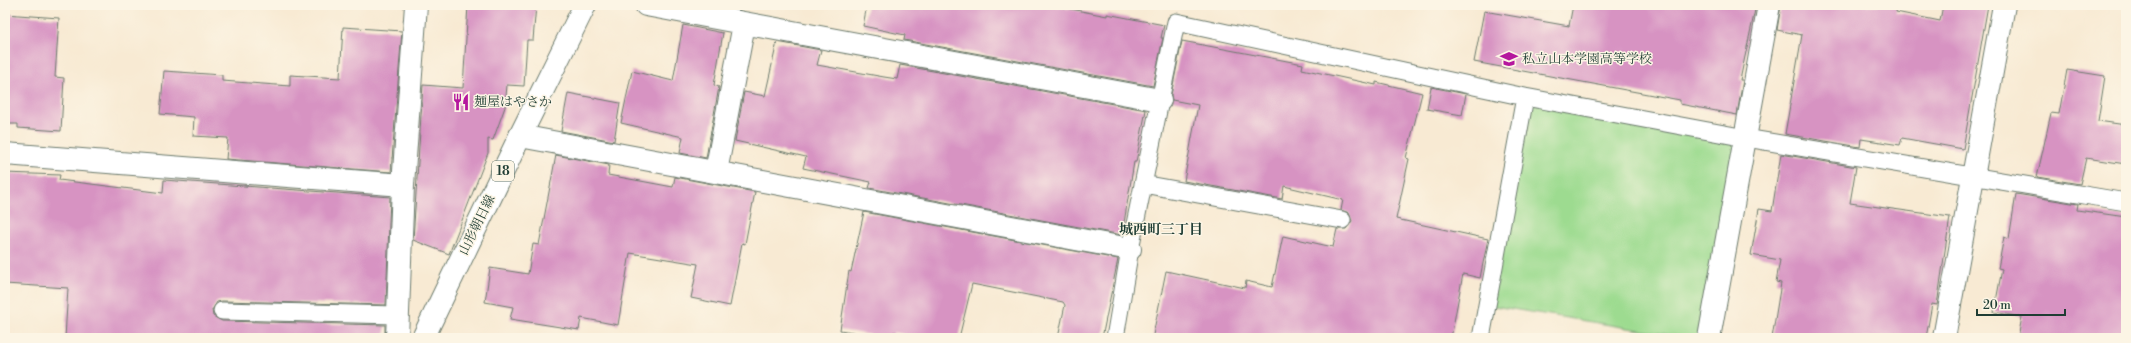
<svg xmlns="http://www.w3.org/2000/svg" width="2131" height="343" viewBox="0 0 2131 343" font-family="'Libre Bodoni','Noto Serif JP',serif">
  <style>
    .green { fill: #9ddb90; stroke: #5e8c62 }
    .building { fill: #d793c2 }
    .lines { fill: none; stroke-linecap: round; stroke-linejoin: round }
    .service-casing { stroke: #6b7a6c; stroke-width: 19 }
    .minor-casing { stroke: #6b7a6c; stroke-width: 24 }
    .primary-casing { stroke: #6b7a6c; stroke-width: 24 }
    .service { stroke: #fff; stroke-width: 17 }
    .minor { stroke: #fff; stroke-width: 22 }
    .primary { stroke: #fff; stroke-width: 22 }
    .labels { text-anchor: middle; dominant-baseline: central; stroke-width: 3; stroke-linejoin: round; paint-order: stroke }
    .shield { fill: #fcf5e5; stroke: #617469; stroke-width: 1 }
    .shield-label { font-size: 12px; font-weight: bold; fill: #1f3d34 }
    .poi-label { font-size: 13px; fill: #1f3d34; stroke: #fcf5e5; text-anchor: start }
    .street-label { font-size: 13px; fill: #1f3d34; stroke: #fcf5e5 }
    .neighbourhood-label { font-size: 14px; font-weight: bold; fill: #1f3d34; stroke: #fcf5e5 }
  </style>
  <rect width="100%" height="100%" fill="#fcf5e5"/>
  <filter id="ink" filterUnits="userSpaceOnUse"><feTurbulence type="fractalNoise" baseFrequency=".025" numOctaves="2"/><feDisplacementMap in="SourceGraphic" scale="8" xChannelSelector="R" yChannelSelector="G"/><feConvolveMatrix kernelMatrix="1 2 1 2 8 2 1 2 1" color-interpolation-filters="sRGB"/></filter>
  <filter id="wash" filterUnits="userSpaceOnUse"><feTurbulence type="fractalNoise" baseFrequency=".012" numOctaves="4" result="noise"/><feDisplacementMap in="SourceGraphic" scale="16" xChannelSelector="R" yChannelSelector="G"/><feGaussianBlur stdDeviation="0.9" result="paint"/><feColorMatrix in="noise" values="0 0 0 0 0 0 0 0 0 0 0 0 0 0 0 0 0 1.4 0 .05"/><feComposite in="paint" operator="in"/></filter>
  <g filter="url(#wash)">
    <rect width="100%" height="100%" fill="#f8ead3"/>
    <path class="green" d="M1525,97L1746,138L1709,338H1689L1488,305Z"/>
    <g id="blocks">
      <path class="building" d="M468,5H536L533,40H527L524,86L507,85L505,107L493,140L488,139V153L449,254L413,240L423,85L463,88Z
        M867,5H1050L1107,16V14L1164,25L1161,38H1163L1153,86L904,40L905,35L863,26Z
        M1573,5H1756L1740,80H1743L1737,115L1680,104V100L1474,62L1484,11L1569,26Z
        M1781,5H1897L1896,12L1940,21L1943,5H1988L1963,149L1902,138L1900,145L1861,139L1860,147L1785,134L1802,35L1777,30Z
        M5,14L59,18L55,77L64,78L61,131L18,128V124H5Z
        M683,25L723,33L714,85L719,87L706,158L680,153L683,137L621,123L632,71L673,81Z
        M343,27L402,31L391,172L226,159L228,138L193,136L194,117L160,114L164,71L222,75V81L290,86V75L340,78Z
        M1182,41L1303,64L1302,69L1376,85V82L1422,93L1406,158L1409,159L1396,219L1488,239L1480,278L1463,274L1451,338H1167L1153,335L1166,271L1245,288L1246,281L1272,287L1283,236L1333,247L1337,229H1346L1352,221L1349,213L1341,210L1343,200L1284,186L1282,199L1184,181L1198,105L1172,100L1171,95Z
        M777,42L821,50L817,65L884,77L897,79L900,65L1146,110L1136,162H1134L1122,235L869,188L871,182L803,168L806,157L735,141L744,92L765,96Z
        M2067,70L2105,76L2098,121L2126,125V164L2086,158L2080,184L2037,177L2051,113L2059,114Z
        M1431,87L1466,94L1462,115L1427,109Z
        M568,93L620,103L614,141L561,131Z
        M1781,154L1856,167L1850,203L1950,217L1937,305L1932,304L1926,338H1772L1781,283L1776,282L1780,260L1751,255L1759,209L1772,211Z
        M556,155L609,165L608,175L673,187L675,177L755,192L745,244L742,243L730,306L691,298L698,264L630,253L618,325L581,318L579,330L510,319L513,307L485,302L490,268L528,274L533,244L539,245Z
        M5,173L60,175L59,180L163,193L164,180L390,197L386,305L222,301L217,302L212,310L213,316L222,321L385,325V338H65L68,288L5,284Z
        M2016,194L2078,204L2077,210L2126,217V338H2018L2022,317L1994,312L2002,269L1998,268L2004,237L2009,239Z
        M864,212L1118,259L1102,338H1058L1065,305L1063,302L972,284L959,338H919L894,332V338H889L840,330L849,271L851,272Z"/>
    </g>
  </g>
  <g filter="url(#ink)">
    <use href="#blocks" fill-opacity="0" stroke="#6b7a6c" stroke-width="1"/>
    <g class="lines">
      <g class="service-casing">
        <path id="service" d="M1143,184L1342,220
          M222,311L397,315
          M1115,338L1130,249L1176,22L1525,97
          M1481,338L1525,97L1746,138L2126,202"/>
      </g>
      <g class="minor-casing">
        <path id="minor" d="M646,5L1160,100
          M520,136L1130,249
          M5,154L403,185
          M716,172L744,24
          M397,338L403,185L416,5
          M1709,338L1769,5
          M1944,338L2004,5"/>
      </g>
      <g class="primary-casing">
        <path id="primary" d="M423,338L520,136L585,5"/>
      </g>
      <use href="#service" class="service"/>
      <use href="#minor" class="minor"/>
      <use href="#primary" class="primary"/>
    </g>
  </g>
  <defs>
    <g id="school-bare" transform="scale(1.38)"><path d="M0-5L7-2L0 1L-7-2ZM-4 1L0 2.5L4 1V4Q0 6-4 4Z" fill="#b5179e" stroke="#fcf5e5" stroke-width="2.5" paint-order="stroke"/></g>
    <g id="restaurant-bare" transform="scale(1.38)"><path d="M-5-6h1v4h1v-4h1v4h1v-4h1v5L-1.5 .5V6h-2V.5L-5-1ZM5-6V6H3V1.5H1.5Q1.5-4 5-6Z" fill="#b5179e" stroke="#fcf5e5" stroke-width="2.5" paint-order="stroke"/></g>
  </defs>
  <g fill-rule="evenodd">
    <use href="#school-bare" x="1509" y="59"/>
    <use href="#restaurant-bare" x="461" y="102"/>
  </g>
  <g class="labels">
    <rect class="shield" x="492" y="161" width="22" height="20" rx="3"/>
    <g class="shield-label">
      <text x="503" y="171">18</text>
    </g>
    <g class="poi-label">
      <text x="1522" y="59">私立山本学園高等学校</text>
      <text x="474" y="102">麺屋はやさか</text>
    </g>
    <g class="street-label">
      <text transform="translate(477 225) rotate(-64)">山形朝日線</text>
    </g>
    <g class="neighbourhood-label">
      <text x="1161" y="230">城西町三丁目</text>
    </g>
  </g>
  <rect width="2131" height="343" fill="none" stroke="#fcf5e5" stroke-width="20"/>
  <path d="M1977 309v6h88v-6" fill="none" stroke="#1f3d34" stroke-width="2"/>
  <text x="1983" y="309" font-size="12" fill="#1f3d34" stroke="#fcf5e5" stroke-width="3" paint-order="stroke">20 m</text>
</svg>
